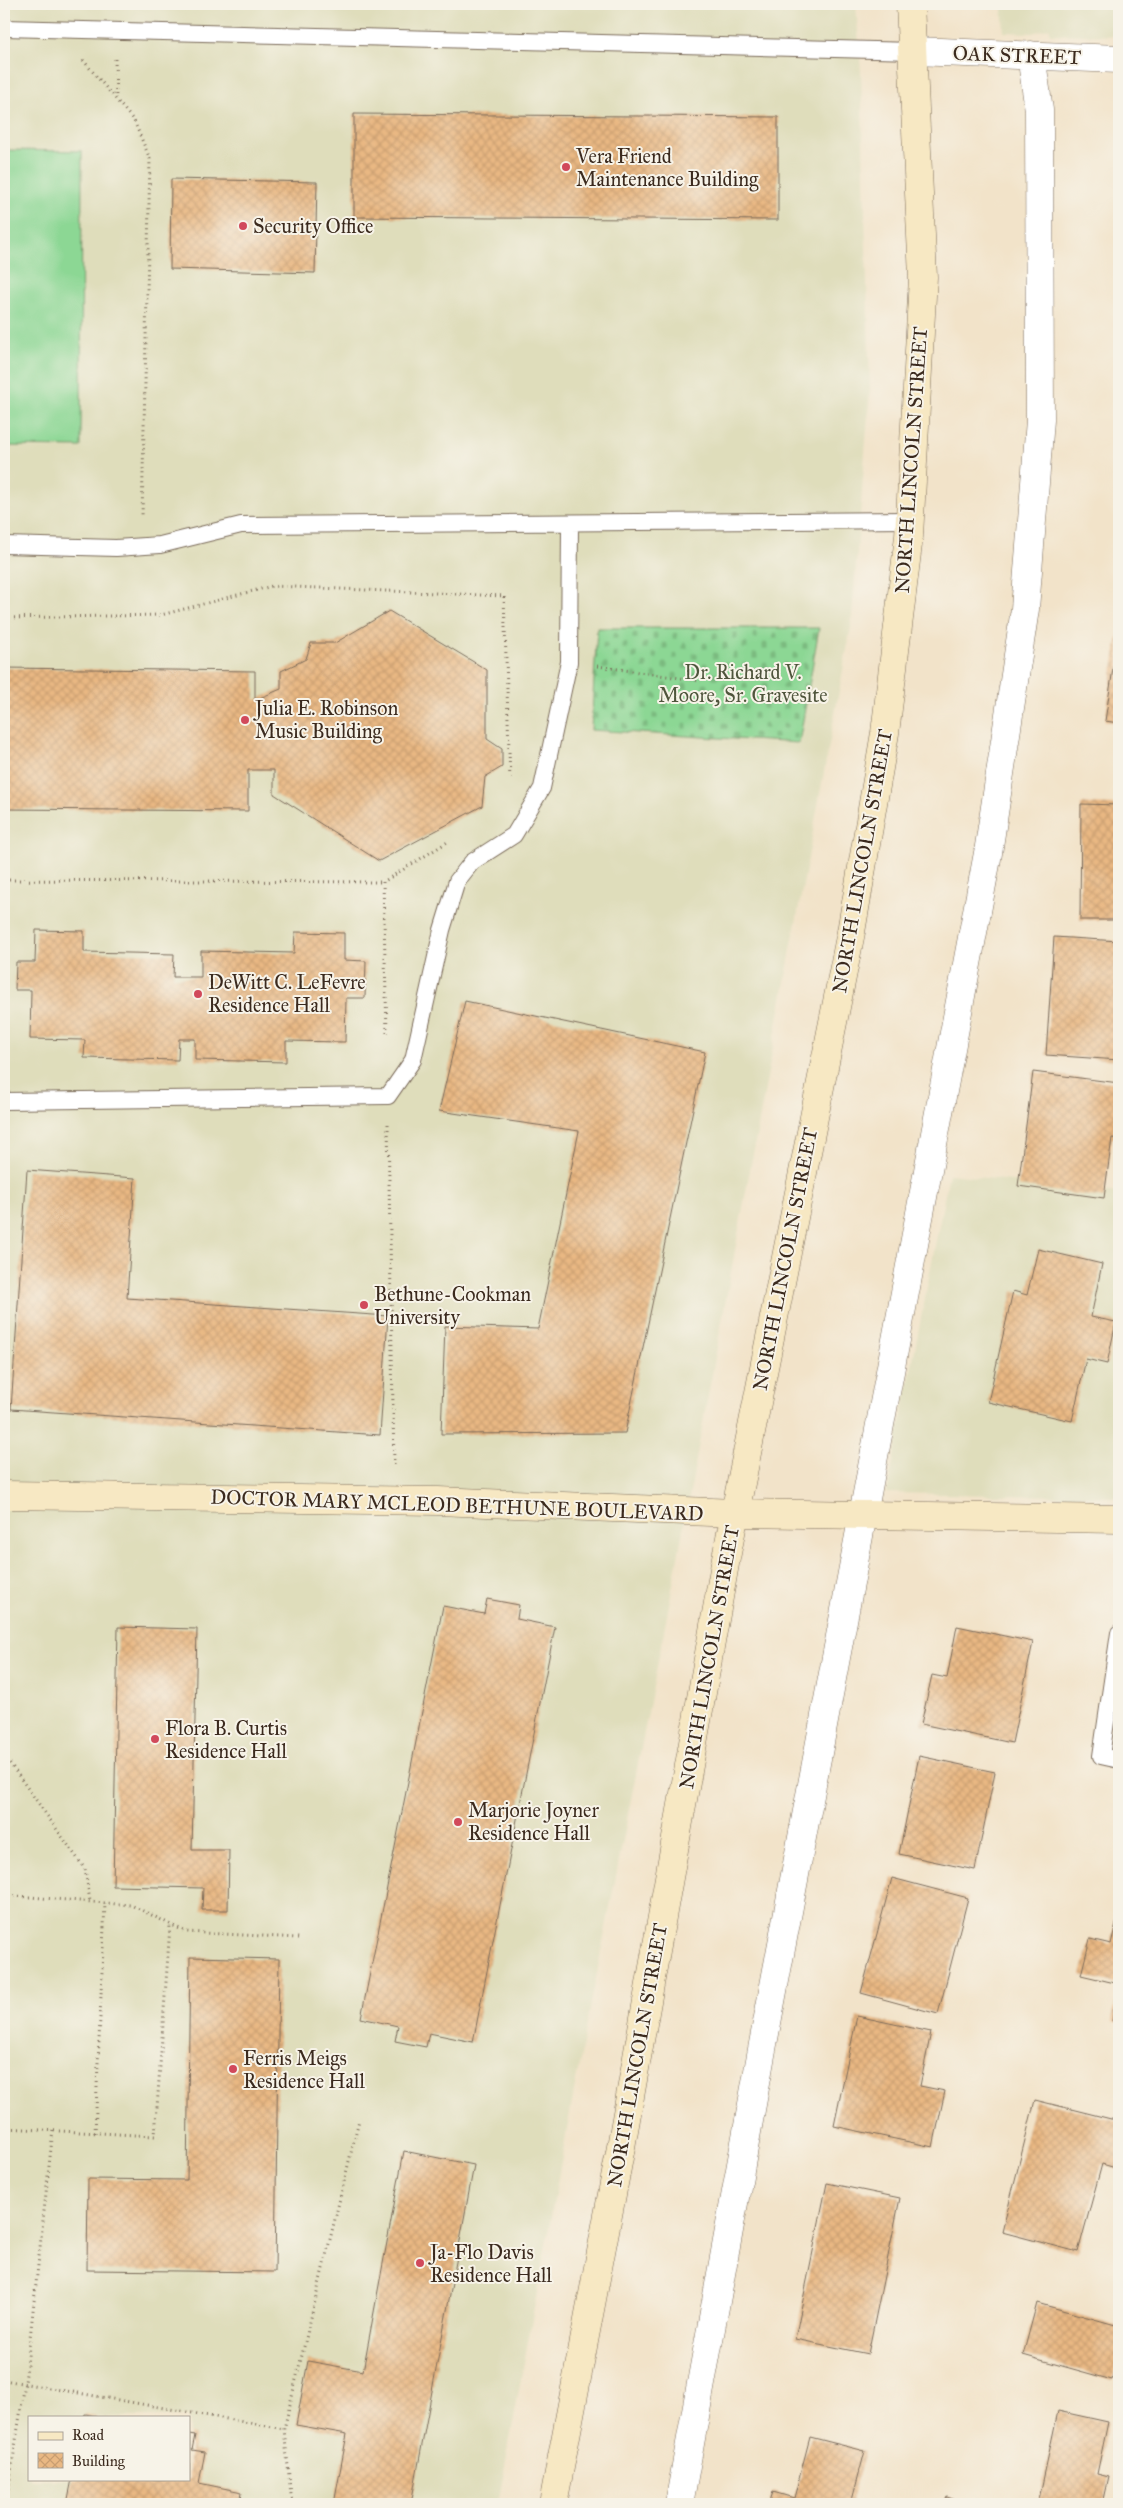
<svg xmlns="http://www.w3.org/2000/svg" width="1123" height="2508" viewBox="0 0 1123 2508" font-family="'IM FELL Great Primer',serif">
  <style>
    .built { fill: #dfddbb; fill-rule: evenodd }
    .cemetery { fill: url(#cemetery-stones); stroke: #648059 }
    .pitch { fill: #8cd794; stroke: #648059 }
    .building { fill: url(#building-cross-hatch) }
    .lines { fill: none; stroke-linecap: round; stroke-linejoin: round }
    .lane-casing { stroke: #7b6b5a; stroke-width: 18 }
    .street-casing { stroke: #7b6b5a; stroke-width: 29 }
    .secondary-casing { stroke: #7b6b5a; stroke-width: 29 }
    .path { stroke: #7b6b5a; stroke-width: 3; stroke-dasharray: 1 4; stroke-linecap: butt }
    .lane { stroke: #fff; stroke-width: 16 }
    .street { stroke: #fff; stroke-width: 28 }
    .secondary { stroke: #f7e8c3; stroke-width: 28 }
    .poi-dot { fill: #d1495b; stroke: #f7f3e8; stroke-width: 2 }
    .labels { text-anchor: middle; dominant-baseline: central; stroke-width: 4; stroke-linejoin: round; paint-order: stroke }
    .street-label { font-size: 20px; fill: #3b2a1e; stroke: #f7f3e8 }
    .poi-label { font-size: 20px; fill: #3b2a1e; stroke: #f7f3e8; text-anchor: start }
    .park-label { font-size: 20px; fill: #4f553c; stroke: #f7f3e8 }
  </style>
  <defs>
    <pattern id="cemetery-stones" width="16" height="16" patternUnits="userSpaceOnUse" patternTransform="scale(1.25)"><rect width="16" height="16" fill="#8cd794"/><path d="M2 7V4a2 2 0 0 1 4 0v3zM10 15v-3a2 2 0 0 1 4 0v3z" fill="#7ab97f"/></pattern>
    <pattern id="building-cross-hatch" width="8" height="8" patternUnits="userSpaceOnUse" patternTransform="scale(1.25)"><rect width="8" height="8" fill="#e9b883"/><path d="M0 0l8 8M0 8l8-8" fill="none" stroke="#c99e71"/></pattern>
  </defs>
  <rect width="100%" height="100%" fill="#f7f3e8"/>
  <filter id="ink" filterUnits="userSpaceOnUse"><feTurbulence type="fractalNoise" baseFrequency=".02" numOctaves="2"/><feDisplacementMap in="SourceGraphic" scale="10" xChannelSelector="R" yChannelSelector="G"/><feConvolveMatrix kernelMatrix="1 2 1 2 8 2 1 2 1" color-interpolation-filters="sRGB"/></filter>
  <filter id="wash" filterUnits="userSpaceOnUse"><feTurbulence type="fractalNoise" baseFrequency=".0096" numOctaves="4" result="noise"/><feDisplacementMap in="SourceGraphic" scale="20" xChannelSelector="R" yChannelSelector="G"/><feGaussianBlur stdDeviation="1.12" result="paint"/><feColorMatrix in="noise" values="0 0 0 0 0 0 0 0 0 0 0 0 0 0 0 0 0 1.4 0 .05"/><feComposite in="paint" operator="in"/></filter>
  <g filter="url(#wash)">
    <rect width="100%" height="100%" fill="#f2e3c9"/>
    <path class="built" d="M4,4H856L861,72L870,390L851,627L669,1605L577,2075L498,2504H4ZM29,2417H189V2479H29Z
      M1002,4H1119V36L1051,34L1049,28L1032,33L1004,32Z
      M949,1174L1119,1193V1497L887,1493Z"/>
    <path class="cemetery" d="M597,628H819L799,743L591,730Z"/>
    <path class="pitch" d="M4,150L82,151L81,447L4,446Z"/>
    <g id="blocks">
      <path class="building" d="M354,114L778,117V220L354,217Z
        M171,179L317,182L315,273L170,269Z
        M389,611L487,670V739L502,749V767L485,777L482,806L379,861L274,794V770H248V811L4,809V668L255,671V700L281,689V671L306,659L311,643H335Z
        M1118,636H1119V723L1105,721Z
        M1081,804L1119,805V920H1080Z
        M36,930L84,931V952L174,954L173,977H201V951L294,953L295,932L344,933V960L366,961L365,998H346L345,1042L286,1041V1062L195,1060V1039H179L178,1060L84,1058L85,1040L30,1039L31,990H15L16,962H35Z
        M1054,937L1119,941V1060L1046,1055Z
        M465,1001L705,1052L625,1433L441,1434L445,1326L538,1329L579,1131L439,1111Z
        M1033,1072L1119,1083V1139L1112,1138L1104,1198L1018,1186Z
        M27,1170L135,1178L127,1298L388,1316L380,1435L11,1409Z
        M1038,1249L1102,1264L1091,1317L1116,1322L1107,1364L1086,1359L1072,1421L988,1402L1013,1291L1027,1295Z
        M487,1599L519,1605L517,1619L555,1627L473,2042L429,2033L426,2047L395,2041L398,2026L361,2018L443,1606L484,1614Z
        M957,1626L1033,1642L1012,1743L921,1724L932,1675L947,1678Z
        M118,1627L197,1629L192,1850H229L228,1910H202L203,1888L113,1886Z
        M919,1756L995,1772L975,1870L899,1854Z
        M892,1878L968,1898L938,2014L861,1993Z
        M1119,1911V1984L1081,1975L1090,1939L1111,1944Z
        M190,1957L279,1959L275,2272L87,2270L88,2179L187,2180Z
        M1118,1990L1119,1991V2023L1112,2021Z
        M857,2016L931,2032L920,2086L945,2091L933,2147L834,2126Z
        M1035,2100L1119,2121V2169L1102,2164L1078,2252L1002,2232Z
        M404,2151L474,2165L411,2504H334L347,2434L296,2425L308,2361L363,2371Z
        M827,2183L900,2198L868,2354L795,2339Z
        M1037,2303L1119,2326V2356L1112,2380L1023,2355Z
        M1058,2411L1108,2422L1097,2474L1109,2477L1103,2504H1038Z
        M85,2414L96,2416V2417H84Z
        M189,2434L195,2435L192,2450L205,2452L199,2483L242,2492L240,2504H67L72,2479H189Z
        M810,2437L865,2451L851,2504H769L773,2492L794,2498Z
        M947,2497L967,2504H944Z"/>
    </g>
  </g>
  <g filter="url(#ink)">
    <use href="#blocks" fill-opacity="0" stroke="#7b6b5a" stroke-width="1"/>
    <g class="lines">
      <g class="lane-casing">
        <path id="lane" d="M4,28L914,51
          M4,545L116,548L160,545L241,525L910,520
          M4,1101L388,1096L413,1060L442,930L457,881L472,862L514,835L542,788L569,662L570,523
          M1119,1633L1101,1756L1119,1760"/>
      </g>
      <g class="street-casing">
        <path id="street" d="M914,51L1119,59
          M679,2504L763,2044L988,853L1025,609L1040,420L1039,110L1031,55"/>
      </g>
      <g class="secondary-casing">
        <path id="secondary" d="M4,1495L438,1501L735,1513L1119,1519
          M553,2504L621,2147L726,1558L851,932L885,733L909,536L923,277L910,4"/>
      </g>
      <path class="path" d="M115,59L116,98
        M83,60L134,121L150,159L142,517
        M4,618L161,615L272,586L504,596L510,781
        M597,666L701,681
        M4,880L383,882
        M387,1033L383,882L449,841
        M388,1124L394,1465
        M4,1755L85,1869L90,1901
        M4,1895L131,1905L186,1932L299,1938
        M4,2128L155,2136L170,1926
        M95,2133L105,1903
        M4,2380L284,2429
        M4,2468L12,2470
        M6,2504L25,2383L53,2130
        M292,2504L284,2429L359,2120"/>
      <use href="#lane" class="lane"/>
      <use href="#street" class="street"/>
      <use href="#secondary" class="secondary"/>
    </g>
  </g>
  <g class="poi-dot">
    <circle cx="566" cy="167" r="5"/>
    <circle cx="243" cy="226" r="5"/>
    <circle cx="245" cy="720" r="5"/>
    <circle cx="198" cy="994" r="5"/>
    <circle cx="364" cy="1305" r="5"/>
    <circle cx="155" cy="1739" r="5"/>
    <circle cx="458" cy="1822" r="5"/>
    <circle cx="233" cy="2069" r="5"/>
    <circle cx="420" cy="2263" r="5"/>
  </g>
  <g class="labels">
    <g class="street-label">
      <text transform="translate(1017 55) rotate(2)">OAK STREET</text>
      <text transform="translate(911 460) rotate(-86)">NORTH LINCOLN STREET</text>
      <text transform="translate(862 861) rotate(-80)">NORTH LINCOLN STREET</text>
      <text transform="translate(785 1259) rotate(-79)">NORTH LINCOLN STREET</text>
      <text transform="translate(457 1505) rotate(2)">DOCTOR MARY MCLEOD BETHUNE BOULEVARD</text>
      <text transform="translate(709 1657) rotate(-80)">NORTH LINCOLN STREET</text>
      <text transform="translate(637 2055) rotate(-80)">NORTH LINCOLN STREET</text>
    </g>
    <g class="poi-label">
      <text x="576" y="156">Vera Friend<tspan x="576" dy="23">Maintenance Building</tspan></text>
      <text x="253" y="226">Security Office</text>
      <text x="255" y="708">Julia E. Robinson<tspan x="255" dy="23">Music Building</tspan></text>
      <text x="208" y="982">DeWitt C. LeFevre<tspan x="208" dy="23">Residence Hall</tspan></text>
      <text x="374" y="1294">Bethune-Cookman<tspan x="374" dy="23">University</tspan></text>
      <text x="165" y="1728">Flora B. Curtis<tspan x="165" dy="23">Residence Hall</tspan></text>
      <text x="468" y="1810">Marjorie Joyner<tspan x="468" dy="23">Residence Hall</tspan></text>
      <text x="243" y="2058">Ferris Meigs<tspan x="243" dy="23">Residence Hall</tspan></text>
      <text x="430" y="2252">Ja-Flo Davis<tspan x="430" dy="23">Residence Hall</tspan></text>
    </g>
    <g class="park-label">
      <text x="743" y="672">Dr. Richard V.<tspan x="743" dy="23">Moore, Sr. Gravesite</tspan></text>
    </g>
  </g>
  <rect width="1123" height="2508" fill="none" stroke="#f7f3e8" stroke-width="20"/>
  <rect x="28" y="2416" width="162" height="65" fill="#f7f3e8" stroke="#aca397"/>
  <rect x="38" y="2432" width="25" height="8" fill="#f7e8c3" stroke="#aca397"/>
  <text x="72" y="2440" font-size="15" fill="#3b2a1e">Road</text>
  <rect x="38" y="2453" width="25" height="15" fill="url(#building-cross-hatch)" stroke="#aca397"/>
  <text x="72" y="2466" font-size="15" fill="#3b2a1e">Building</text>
</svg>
